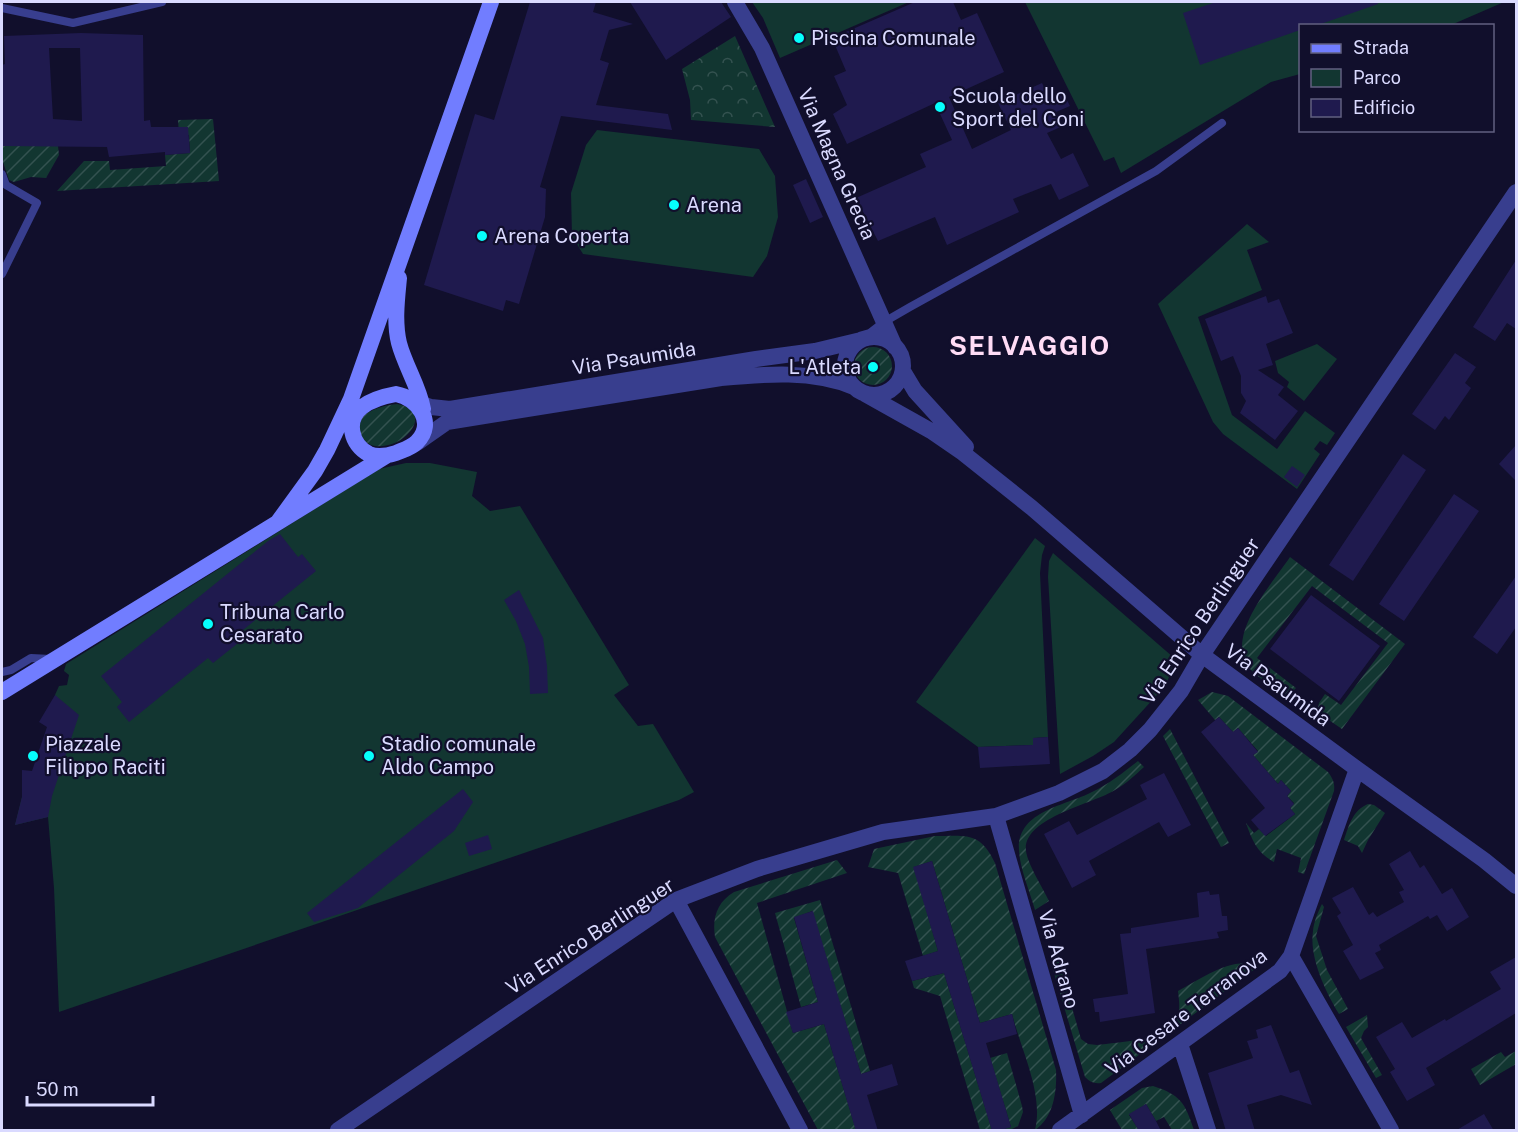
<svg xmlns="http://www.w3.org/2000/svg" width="1518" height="1132" viewBox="0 0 1518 1132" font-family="'Public Sans',sans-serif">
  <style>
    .green { fill: #123631 }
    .forest { fill: url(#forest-crowns) }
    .garden { fill: url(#garden-furrows) }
    .building { fill: #1f1a4e; fill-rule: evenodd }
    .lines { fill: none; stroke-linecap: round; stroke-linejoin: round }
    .service { stroke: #383e8e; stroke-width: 8 }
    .minor { stroke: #383e8e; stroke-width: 16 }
    .secondary { stroke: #717dff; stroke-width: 16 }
    .poi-dot { fill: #06fffc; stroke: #110f2c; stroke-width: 2 }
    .labels { text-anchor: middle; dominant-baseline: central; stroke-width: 4.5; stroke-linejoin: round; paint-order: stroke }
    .poi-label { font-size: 20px; fill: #dadaff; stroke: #110f2c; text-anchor: start }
    .street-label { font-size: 20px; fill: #dadaff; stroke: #110f2c }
    .district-label { font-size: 26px; font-weight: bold; letter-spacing: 1.5px; fill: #ffdcf6; stroke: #110f2c }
  </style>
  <defs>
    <pattern id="forest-crowns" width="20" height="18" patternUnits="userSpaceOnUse" patternTransform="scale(1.5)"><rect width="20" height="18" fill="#123631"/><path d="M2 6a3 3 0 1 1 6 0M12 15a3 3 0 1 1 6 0" fill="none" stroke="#345250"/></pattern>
    <pattern id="garden-furrows" width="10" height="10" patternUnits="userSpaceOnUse" patternTransform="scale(1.5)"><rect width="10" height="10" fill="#123631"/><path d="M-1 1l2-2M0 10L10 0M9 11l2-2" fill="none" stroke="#345250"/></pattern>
  </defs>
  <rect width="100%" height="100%" fill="#110f2c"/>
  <path class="green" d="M752,2H909L780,58L763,18Z
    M1025,2H1504L1451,25L1300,26V74L1271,82L1121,173L1114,157L1104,161Z
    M597,130L759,149L775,176L778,217L767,256L753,277L583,254L572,236L571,193L586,145Z
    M1247,224L1269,242L1247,250L1262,290L1198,317L1232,415L1277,449L1305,411L1335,433L1327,445L1320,441L1314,449L1320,454L1297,489L1223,434L1213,422L1158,304Z
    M1317,344L1337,359L1304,401L1287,387L1289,382L1278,373L1275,361Z
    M406,463H430L477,472L472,496L490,511L520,506L629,685L614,695L638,726L653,724L694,792L679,800L59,1012L54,888L48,817L15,825L22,797L52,796L55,695L59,686L67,685L69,675L64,671L66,664L379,469Z
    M1035,538L1045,546L1042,555L1040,573L1048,737L1034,738L1033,745L978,747L916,702Z
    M1053,553L1173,657L1172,669L1166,685L1114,742L1093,756L1060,774L1048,577L1049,561Z"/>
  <path class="forest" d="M735,36L775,127L691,120L690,100L682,69Z"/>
  <path class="garden" d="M213,119L219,181L57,191L84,161H109L110,170L166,166L165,155L190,153L189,135L179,134L178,120Z
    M2,146H58L59,155L46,178L31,177L14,182L9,180L2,159Z
    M854 366a19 19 0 1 1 38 0a19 19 0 1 1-38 0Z
    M397,404C436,411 405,450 375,446C360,444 354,423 366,414C375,408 386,405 397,404Z
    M1290,557L1405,644L1342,729L1317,712L1319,703L1325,694L1341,705L1388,643L1312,586L1257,658L1296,688L1288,696C1276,688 1260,680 1250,669C1223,637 1272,584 1290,557Z
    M1212,692L1228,696L1328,772C1333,779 1335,783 1334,791L1304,874L1298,872L1301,858L1277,849L1274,862C1257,853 1252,840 1246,823L1254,833L1259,829L1266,836L1295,814L1290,808L1294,803L1287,796L1291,791L1281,780L1278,784L1253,755L1258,751L1238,728L1233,732L1219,717L1215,720L1198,700Z
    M1170,729L1229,843L1221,847L1163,736Z
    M1138,761L1144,767C1135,775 1126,784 1115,790C1093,804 1022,818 1026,851C1028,865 1043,888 1049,901L1035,910C1030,892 1020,869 1019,851C1016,811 1065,806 1092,792C1109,784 1124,772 1138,761Z
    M1368,804L1374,805L1385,813L1368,840L1362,853L1358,846L1344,840C1349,825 1353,810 1368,804Z
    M935,836C966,836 980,831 995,863L1056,1070C1057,1091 1054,1117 1035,1130C1044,1094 1021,1050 1012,1014L980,1023L932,861L914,867L938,951L923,956L898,873L868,867L874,849Z
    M837,860L847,873L757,903L793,1033L824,1024L856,1130H818L715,937C712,918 717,902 734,892Z
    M820,900L870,1071L861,1074L812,911L794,918L818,1002L801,1007L775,913Z
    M1322,904L1324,907L1316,936L1327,970L1348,1009L1339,1014C1326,992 1309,958 1313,931C1314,921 1318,912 1322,904Z
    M1058,959L1081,1039L1088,1044L1097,1045C1119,1042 1164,1041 1176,1019C1181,1011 1179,1001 1178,991C1201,979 1232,955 1259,966L1101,1083C1094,1084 1090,1082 1085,1077L1051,963Z
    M944,973L992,1130H980L940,996L914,988L912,981Z
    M1367,1015L1368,1027L1364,1031L1361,1038L1382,1075L1376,1078L1346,1027Z
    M1516,1051V1064L1480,1085L1471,1069L1501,1052L1505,1057Z
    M1007,1053L1022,1106L1023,1112L1018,1126L1010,1130H999L1011,1127L990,1058Z
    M1153,1086C1181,1095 1185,1103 1194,1130H1172L1164,1117L1156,1121L1146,1104L1129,1115L1139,1130H1122L1110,1110L1142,1088Z"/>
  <path class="building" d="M530,2H596L593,12L633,24L609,30L600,60L609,63L596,105L668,114L672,130L561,116L540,187L546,189L545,217L519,304L506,300L503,311L424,285L475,114L494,120Z
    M630,2H721L731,17L666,60Z
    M915,2H953L961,20L977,13L1004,72L949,97L972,149L1011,130L998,103L1042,83L1050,99L1063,92L1070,106L1056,112L1063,126L1047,133L1061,159L1073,153L1089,186L1059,200L1051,184L1013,199L1019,212L947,245L935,217L878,241L856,198L926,167L920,154L952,140L935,103L847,144L833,114L847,105L834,76L846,71L832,38Z
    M1216,2H1378V4L1315,26H1300V30L1200,65L1183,13Z
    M81,33L143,35L144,121L150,120L151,127H188L190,153L165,155V152L109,157L107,147L2,146V65L5,64L4,36ZM49,48H80L82,121L53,119Z
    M806,179L823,217L810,223L793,185Z
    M1516,260V329L1507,323L1495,341L1473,327Z
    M1266,296L1268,303L1279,299L1293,333L1266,344L1273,365L1258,370L1284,387L1278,395L1298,411L1275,440L1240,413L1246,401L1241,393V376L1233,356L1221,361L1205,319Z
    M1455,353L1476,367L1465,383L1471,388L1449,420L1445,416L1435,430L1412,414Z
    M1516,445V481L1499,464Z
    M1403,454L1426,470L1353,581L1329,565Z
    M1292,466L1305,475L1297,487L1284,477Z
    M1454,494L1479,511L1404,621L1379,604Z
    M280,534L298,557L302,554L316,571L238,634L242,640L213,663L208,658L129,722L117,707L122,702L101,676L268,541Z
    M1516,576V627L1497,654L1473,637Z
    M519,590L543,638L547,666L548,693L530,694L529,667L525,644L516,621L504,600Z
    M1311,595L1380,646L1339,701L1270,649Z
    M55,695L79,715L52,796L48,817L15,825L22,797V770L32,771L47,727L39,722Z
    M1219,717L1233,732L1238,728L1258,752L1253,755L1278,784L1281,780L1291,791L1287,796L1294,804L1290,808L1295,814L1265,836L1251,820L1265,808L1201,732Z
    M1048,737L1050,764L980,768L978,747L1033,745V738Z
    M1164,773L1191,825L1168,837L1159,822L1089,861L1096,875L1072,888L1044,834L1069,821L1077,835L1147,799L1140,785Z
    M463,789L473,802L454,831L358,908L314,922L307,913Z
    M488,835L492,849L469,856L465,843Z
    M1410,851L1420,868L1424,865L1442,894L1452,888L1469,917L1447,931L1437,915L1430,919L1428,916L1379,945L1381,950L1375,953L1384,968L1360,980L1343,951L1353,945L1337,916L1341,913L1332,898L1353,887L1369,915L1373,912L1377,917L1404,902L1399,892L1404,890L1389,864Z
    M932,861L980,1023L1012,1014L1017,1034L986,1043L1011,1127L999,1131H992L944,973L912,981L905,961L938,951L913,867Z
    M1209,891L1210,895L1219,894L1222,916H1227L1228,930L1217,932L1219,938L1146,949L1155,1013L1100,1022L1099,1012H1095L1093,999L1128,994L1120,934L1131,933V928L1199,917L1197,893Z
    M813,911L861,1074L892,1064L898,1085L867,1095L878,1131H856L824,1024L793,1033L786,1012L818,1002L794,917Z
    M1516,957V1013L1426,1068L1435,1085L1407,1101L1390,1072L1395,1069L1376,1037L1402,1022L1412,1038L1445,1019L1446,1021L1501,989L1490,972Z
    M1271,1025L1290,1073L1299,1070L1312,1105L1281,1095L1247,1105L1255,1131H1226L1208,1073L1253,1058L1247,1041L1258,1038L1256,1030Z
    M1146,1104L1156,1121L1161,1131H1139L1129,1114Z
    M1484,1114L1494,1131H1455Z"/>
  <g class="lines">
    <path class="service" d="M2,8L73,23L162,2
      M2,174L6,185L37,203L2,274
      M861,340L884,322L910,307L1156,171L1222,123
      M2,672L11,670L31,658L51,659"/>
    <path class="minor" d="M735,2L762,48L895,347
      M845 366a29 29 0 1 1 58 0a29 29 0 1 1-58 0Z
      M903,371L915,391L966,447
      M865,394L931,431L963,453L1032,508L1202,655L1357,769L1484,860L1516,886
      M413,401L431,407L450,409L756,359L815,351L861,340
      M417,443L447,422L721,378C766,374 812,370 854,387
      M996,816L1082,1115
      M676,900L800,1130
      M1291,956L1391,1130
      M1180,1044L1208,1130
      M338,1130L676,900L757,869L883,832L996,816L1059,793L1103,771L1130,750L1150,730L1181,691L1202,655L1516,192
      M1060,1130L1280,971L1291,956L1357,769"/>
    <path class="secondary" d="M399,278C397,299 394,322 399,343C405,366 419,386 423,409
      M396,394C418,398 436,423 417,442C411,448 403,450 396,453C387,456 378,458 369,454C351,445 345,420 362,407C371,400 385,396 396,394Z
      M278,522L315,471L327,450L351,399L491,2
      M2,692L386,456"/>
  </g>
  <g class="poi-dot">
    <circle cx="799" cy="38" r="6"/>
    <circle cx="940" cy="107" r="6"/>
    <circle cx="674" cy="205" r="6"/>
    <circle cx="482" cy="236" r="6"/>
    <circle cx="873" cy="367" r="6"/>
    <circle cx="208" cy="624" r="6"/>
    <circle cx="33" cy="756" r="6"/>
    <circle cx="369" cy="756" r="6"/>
  </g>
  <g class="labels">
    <g class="poi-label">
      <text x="811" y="38">Piscina Comunale</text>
      <text x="952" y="96">Scuola dello<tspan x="952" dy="23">Sport del Coni</tspan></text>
      <text x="686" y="205">Arena</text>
      <text x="494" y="236">Arena Coperta</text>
      <text x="861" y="367" text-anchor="end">L'Atleta</text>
      <text x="220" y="612">Tribuna Carlo<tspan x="220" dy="23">Cesarato</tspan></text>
      <text x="45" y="744">Piazzale<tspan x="45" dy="23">Filippo Raciti</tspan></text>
      <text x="381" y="744">Stadio comunale<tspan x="381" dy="23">Aldo Campo</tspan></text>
    </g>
    <g class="street-label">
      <text transform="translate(837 164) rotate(66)">Via Magna Grecia</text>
      <text transform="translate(634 358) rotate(-9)">Via Psaumida</text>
      <text transform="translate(1200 621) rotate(-56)">Via Enrico Berlinguer</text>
      <text transform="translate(1278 685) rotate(36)">Via Psaumida</text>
      <text transform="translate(590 936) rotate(-33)">Via Enrico Berlinguer</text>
      <text transform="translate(1059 959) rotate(74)">Via Adrano</text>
      <text transform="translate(1186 1012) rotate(-37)">Via Cesare Terranova</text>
    </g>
    <g class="district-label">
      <text x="1030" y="345">SELVAGGIO</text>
    </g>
  </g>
  <rect width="1518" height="1132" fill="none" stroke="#dadaff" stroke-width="6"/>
  <rect x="1299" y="24" width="195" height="108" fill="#110f2c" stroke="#616080" stroke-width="1.5"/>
  <rect x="1311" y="44" width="30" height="9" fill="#717dff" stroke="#616080" stroke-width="1.5"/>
  <text x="1353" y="54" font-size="18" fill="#dadaff">Strada</text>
  <rect x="1311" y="69" width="30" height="18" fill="#123631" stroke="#616080" stroke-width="1.5"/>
  <text x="1353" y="84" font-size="18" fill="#dadaff">Parco</text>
  <rect x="1311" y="99" width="30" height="18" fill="#1f1a4e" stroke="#616080" stroke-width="1.5"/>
  <text x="1353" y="114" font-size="18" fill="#dadaff">Edificio</text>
  <path d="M27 1096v9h126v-9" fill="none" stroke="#dadaff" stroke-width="3"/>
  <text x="36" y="1096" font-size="18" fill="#dadaff" stroke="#110f2c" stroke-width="4.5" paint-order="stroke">50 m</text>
</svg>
